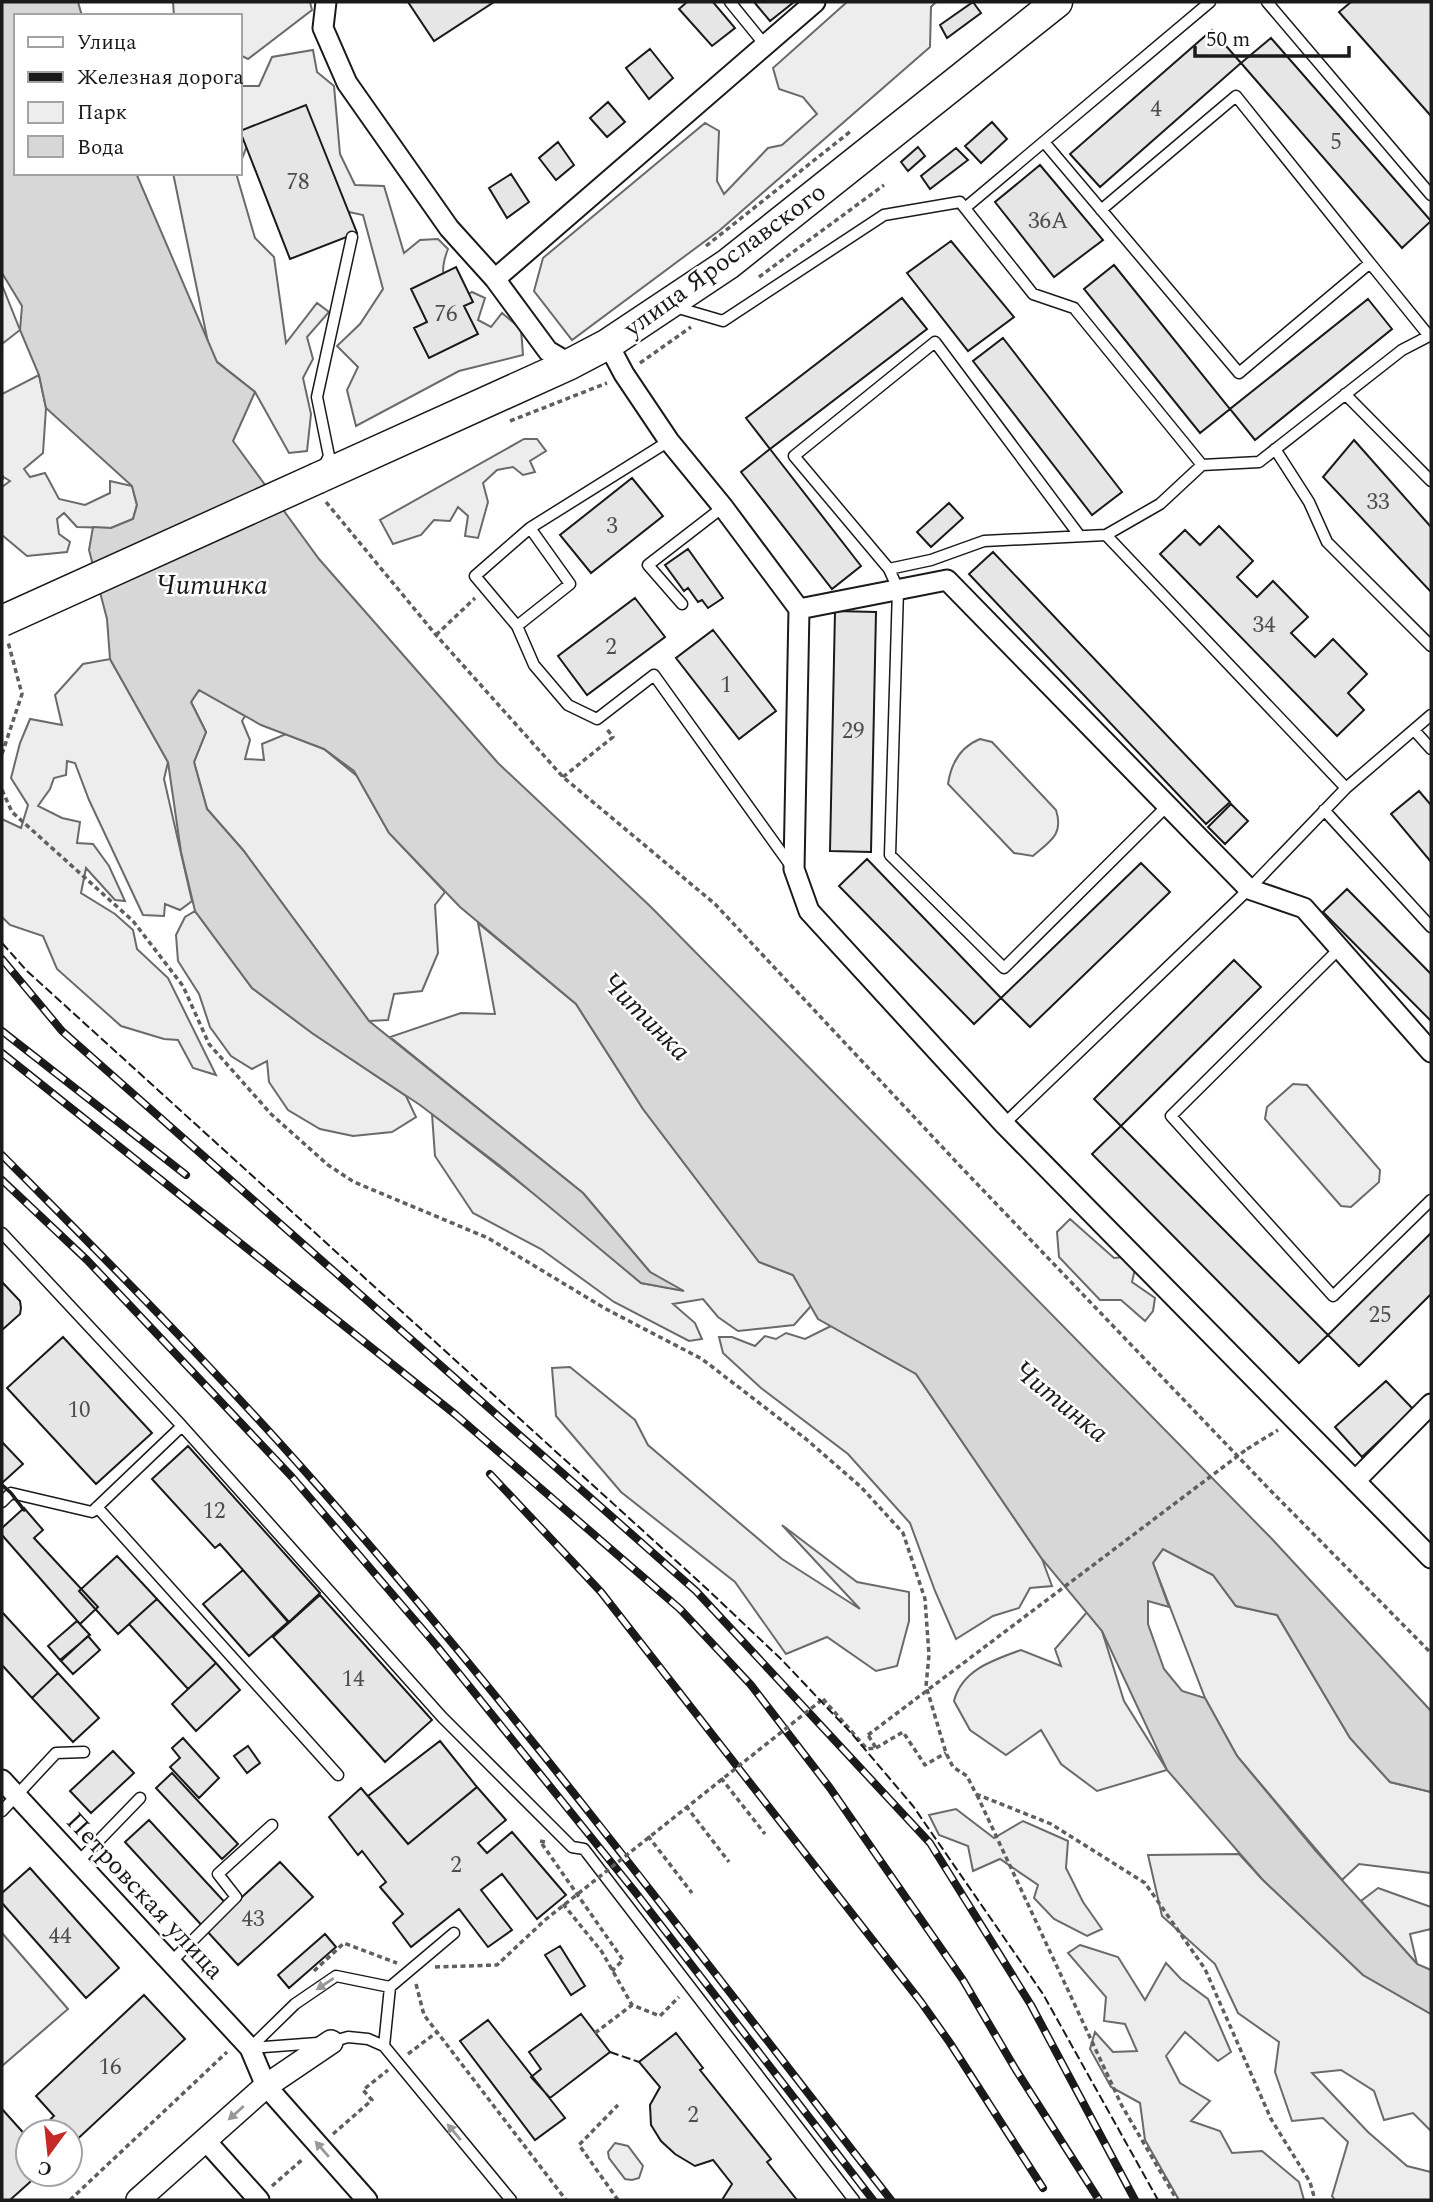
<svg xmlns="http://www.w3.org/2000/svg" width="1433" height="2202" viewBox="0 0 1433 2202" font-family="Spectral,serif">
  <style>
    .green { fill: #ededed; stroke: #6a6a6a; stroke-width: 2 }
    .water { fill: #d7d7d7; stroke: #6a6a6a; stroke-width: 2 }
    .building { fill: #e6e6e6; stroke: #1a1a1a; stroke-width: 2 }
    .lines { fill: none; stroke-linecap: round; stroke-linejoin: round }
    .service-casing { stroke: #1a1a1a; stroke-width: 13 }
    .minor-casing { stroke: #1a1a1a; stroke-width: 23 }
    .tertiary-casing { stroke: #1a1a1a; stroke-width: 26 }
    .primary-casing { stroke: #1a1a1a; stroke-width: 33 }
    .path { stroke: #5f5f5f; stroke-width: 3.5; stroke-dasharray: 5 3.5; stroke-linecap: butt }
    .service { stroke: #fff; stroke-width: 10 }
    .minor { stroke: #fff; stroke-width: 19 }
    .tertiary { stroke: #fff; stroke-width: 23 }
    .primary { stroke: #fff; stroke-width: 30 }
    .rail-casing { stroke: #1a1a1a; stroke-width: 8 }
    .rail { stroke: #fff; stroke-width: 5; stroke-dasharray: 16; stroke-linecap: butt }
    .primary-bridge-casing { stroke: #1a1a1a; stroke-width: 33; stroke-linecap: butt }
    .path-bridge { stroke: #5f5f5f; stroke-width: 3.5; stroke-dasharray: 5 3.5; stroke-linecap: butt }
    .primary-bridge { stroke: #fff; stroke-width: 30 }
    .fence { stroke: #1a1a1a; stroke-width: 2; stroke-dasharray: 9 3.5; stroke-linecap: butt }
    .wall { stroke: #1a1a1a; stroke-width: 3.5 }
    .oneway { fill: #989898 }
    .labels { text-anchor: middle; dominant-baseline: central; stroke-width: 5; stroke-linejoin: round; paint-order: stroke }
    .number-label { font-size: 23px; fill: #4d4d4d }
    .street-label { font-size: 26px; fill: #1a1a1a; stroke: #fff }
    .water-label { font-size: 28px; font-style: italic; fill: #1a1a1a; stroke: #fff }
  </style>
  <rect width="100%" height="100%" fill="#fff"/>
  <path class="green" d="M173,2H310L312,10L248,59L240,55V16H174Z
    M847,2H936L931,7L930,47L720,230L572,340L534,291L543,258L705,123L719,131L717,181L724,194L768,148L782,145L817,114L803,97L779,89L773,68Z
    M313,50L317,72L334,86L340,154L355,185L384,186L404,253L420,240L438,239L448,249C439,272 442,283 459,300L472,292L485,298L478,320L491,327L502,313L521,329L523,355L459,371L356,426L347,390L358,367L337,346L360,324L383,289L363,215L340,210L253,130L240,164V86H259L272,57Z
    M173,173H236L255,238L274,257L286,343L317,303L329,312L307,337L313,359L303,378L311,414L307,451L289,453L255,392L211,357Z
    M2,285L20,330L2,344Z
    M39,375L46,408L43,453L24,469L30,477L45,473L59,499L85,505L110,493V481L132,486L137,505L133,519L111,528L77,527L64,513L57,519L59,534L70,542L67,552L27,556L2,535V487L10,481L2,476V394Z
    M524,439H537L546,451L530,461L535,472L523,475L513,467L497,470L483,483L488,502L478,538L465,536L468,516L458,507L450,521L434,520L421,535L393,544L380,520Z
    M110,659L168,762L164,779L192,901L180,910L165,904L164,916L143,915L89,800L75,763L67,761L66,775L54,778L50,789L38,806L62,818L80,822L77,843L93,844L109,866L125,901L115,900L86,868L81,893L115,914L133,930L137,949L168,978L216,1075L193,1068L178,1040L164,1039L121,1026L57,969L43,936L10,925L2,917V819L21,828L28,805L11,778L20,743L30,719L62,725L55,695L83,664Z
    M199,690L245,716L242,721L250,740L245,759L264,760L262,744L286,734L324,749L357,776L389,833L445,892L435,905L438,953L422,991L394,994L388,1020L369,1021L243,850L207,809L194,762L206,732L191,702Z
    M980,739L992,742L1056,810C1064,835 1050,841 1033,856L1014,853L948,784C951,764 960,747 980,739Z
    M195,911L252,988L312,1033L406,1096L416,1117L392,1132L353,1136L320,1129L288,1110L269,1082L267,1061L252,1069L231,1056L210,1027L199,994L178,961L176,935L185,917Z
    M478,923L576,1004L643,1109L759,1262L793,1275L811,1306L794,1325L738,1331L718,1317L703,1299L673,1304L695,1323L702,1339L689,1341L614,1302L541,1249L473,1213L435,1156L432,1114L560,1214L641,1283L681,1290L650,1272L583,1193L390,1037L461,1013L495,1014Z
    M1293,1084L1307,1085L1380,1170L1379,1182L1351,1207L1341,1206L1265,1119L1267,1107Z
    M1070,1219L1114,1258L1124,1257L1135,1269L1132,1282L1155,1298L1153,1311L1145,1321L1121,1300H1100L1059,1257L1057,1232Z
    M831,1326L916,1374L1042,1559L1052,1586L1030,1588L1019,1608L993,1616L956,1639L935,1591L910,1523L848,1454L761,1388L723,1353L719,1337H732L755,1346L765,1336L776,1339L786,1333L805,1339Z
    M570,1367L635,1420L648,1445L782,1559L860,1609L782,1525L857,1582L909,1592V1621L897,1666L876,1671L827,1637L786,1654L735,1582L621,1492L556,1416L552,1368Z
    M1163,1549L1213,1575L1236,1606L1277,1615L1350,1738L1390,1782L1431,1792V1873L1359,1864L1342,1880L1237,1756L1205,1698L1153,1563Z
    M1087,1612L1102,1631L1124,1701L1167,1770L1097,1791L1061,1764L1041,1730L1006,1755L970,1730L954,1701C962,1670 993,1660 1021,1650L1061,1666L1055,1649Z
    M956,1809L994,1838L1023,1821L1068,1841L1066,1868L1083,1902L1102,1929L1087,1936L1054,1919L1034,1898L1038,1885L1000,1859L973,1871L968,1846L939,1835L929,1815Z
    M1239,1854L1262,1879L1363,1975L1431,2014V2131L1413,2113L1384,2120L1374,2091L1341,2070L1312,2073L1368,2132L1407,2166L1431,2172V2200H1335L1332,2196L1348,2142L1323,2118L1292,2121L1275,2072L1279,2042L1238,2013L1215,1964L1162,1916L1148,1855Z
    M1378,1888L1431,1907V1929L1410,1934L1417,1964L1361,1901Z
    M2,1933L68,2009L2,2066Z
    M1080,1945L1118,1957L1145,2000L1166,1963L1181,1979L1208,1999L1231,2052L1218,2061L1185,2032L1166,2056L1180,2083L1210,2101L1191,2121L1220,2131L1232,2153L1262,2151L1299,2182L1304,2200H1179L1145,2140L1140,2103L1111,2087L1090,2049L1095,2032L1113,2052L1137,2051L1125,2024L1104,2021L1106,1997L1068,1953Z
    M615,2143L628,2146L643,2166L639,2178L632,2180L625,2179L609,2158L608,2152Z"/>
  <path class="water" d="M2,2H78L82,16H16V173H136L217,362L255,392L233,441L319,559L498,763L651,907L908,1168L1272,1539L1431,1711V1792L1390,1782L1350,1738L1277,1615L1236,1606L1213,1575L1163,1549L1153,1563L1169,1607L1148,1601V1624L1164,1669L1182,1691L1205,1698L1237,1756L1315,1850L1417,1964L1431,1970V2014L1363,1975L1262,1879L1167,1770L1102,1631L1042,1559L916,1374L818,1319L793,1275L759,1262L643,1109L576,1004L460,907L389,833L354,771L324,749L261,725L199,690L191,702L206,732L194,762L207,809L243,850L369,1021L583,1193L650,1272L684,1291L641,1283L499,1165L420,1105L312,1033L252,988L195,911L181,852L168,762L110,659L107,619L89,550L93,527L111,528L133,519L137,505L132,486L46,408L39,375L20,330L22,306L2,273Z"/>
  <path class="building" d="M408,2H494L434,41Z
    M687,2H713L735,28L712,46L679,9Z
    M754,2H794L770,21Z
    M973,2L981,13L947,38L940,25Z
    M1351,2H1431V116L1339,12Z
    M1212,30L1241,63L1100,187L1070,154Z
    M1271,38L1431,221L1402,248L1241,63Z
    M650,49L673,78L649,99L626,68Z
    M608,102L625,122L607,137L590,118Z
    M306,105L357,233L290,259L240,131Z
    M992,122L1007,139L981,163L965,146Z
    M558,142L574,165L556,180L539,158Z
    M918,147L925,156L908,171L901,162Z
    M956,148L968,160L930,189L921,176Z
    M1040,165L1103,240L1054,277L995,202Z
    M511,174L529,202L507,218L489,188Z
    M951,241L1014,317L968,351L907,273Z
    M1114,265L1230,409L1200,433L1084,289Z
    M456,267L473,302L464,306L478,334L429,358L414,328L427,322L411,289Z
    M902,298L927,329L770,449L746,418Z
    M1368,299L1392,329L1255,440L1230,409Z
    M1003,338L1122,492L1092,515L973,361Z
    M1354,440L1431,527V592L1323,477Z
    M770,449L861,566L832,589L741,472Z
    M632,478L663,516L591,573L560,535Z
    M949,503L963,518L931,547L917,532Z
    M1219,526L1253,561L1237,577L1257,597L1273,581L1308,617L1291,633L1315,657L1333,639L1367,674L1348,693L1364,710L1337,736L1160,554L1185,530L1200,545Z
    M688,549L723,598L708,608L702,600L698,602L688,588L684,591L665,565Z
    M993,552L1230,802L1206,824L969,574Z
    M635,598L665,637L587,695L558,656Z
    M835,611L876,612L871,852L830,851Z
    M713,630L776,711L739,739L676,658Z
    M1419,791L1431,805V862L1391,814Z
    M1231,804L1248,821L1225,844L1208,827Z
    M867,859L1001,998L974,1024L839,886Z
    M1141,863L1170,892L1030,1027L1001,998Z
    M1347,889L1431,974V1021L1323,912Z
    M1234,960L1261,987L1121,1126L1094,1099Z
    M1121,1126L1328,1335L1299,1363L1092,1154Z
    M1431,1233V1294L1359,1366L1328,1335Z
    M2,1282L20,1301L21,1308L20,1314L2,1330Z
    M63,1337L152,1433L96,1484L7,1388Z
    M1386,1381L1413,1409L1362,1457L1335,1427Z
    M2,1442L23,1464L2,1483Z
    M188,1446L320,1593L289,1622L220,1544L215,1548L152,1479Z
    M24,1508L43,1530L34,1538L98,1607L80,1624L2,1535V1528Z
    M117,1556L157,1599L118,1634L79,1591Z
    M243,1570L288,1622L249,1656L203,1604Z
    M320,1595L432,1720L385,1762L273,1637Z
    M157,1599L216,1663L188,1689L129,1624Z
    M2,1612L58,1673L32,1698L2,1665Z
    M77,1621L90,1635L60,1660L48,1646Z
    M88,1636L100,1650L73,1674L61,1661Z
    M216,1663L240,1690L196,1731L172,1704Z
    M58,1673L99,1718L73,1742L32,1698Z
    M183,1738L219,1778L199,1798L170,1767L180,1758L172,1748Z
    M440,1741L477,1787L408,1844L368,1796Z
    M248,1746L260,1763L247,1773L234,1756Z
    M113,1751L134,1773L91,1813L70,1791Z
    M172,1773L238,1844L222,1859L156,1788Z
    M477,1787L506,1820L478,1843L487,1853L512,1832L566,1895L537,1919L502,1874L481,1890L512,1930L488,1947L459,1909L411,1947L393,1923L403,1914L380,1887L386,1882L362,1851L358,1855L329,1817L361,1788L408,1844Z
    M149,1820L230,1908L206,1930L125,1842Z
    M280,1862L313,1897L238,1965L206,1930Z
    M30,1868L119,1968L86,1998L2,1903V1893Z
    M325,1934L336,1947L289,1988L278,1975Z
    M560,1946L585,1986L571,1995L545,1955Z
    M144,1995L185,2039L70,2146V2132H36L54,2116L36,2096Z
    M581,2014L610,2052L550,2098L531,2077L541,2069L529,2052Z
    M488,2020L565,2118L535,2140L460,2041Z
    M676,2033L703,2068L700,2070L771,2159L767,2162L797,2200H722L732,2184L713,2160L695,2166L675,2154L661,2141L651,2125L650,2105L660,2087L639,2062Z
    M2,2109L28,2138V2174H39L10,2200H2Z"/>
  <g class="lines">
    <g class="service-casing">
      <path id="service" d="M730,2L765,45
        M1267,2L1431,195
        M1044,142L1239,373L1370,263L1429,336
        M965,208L1210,2
        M1101,210L1236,96L1370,263
        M675,307L723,321L884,215L960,202L1033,294L1074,308L1202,465L1259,462L1402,350L1431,335
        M1345,394L1431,481
        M1275,449L1309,502L1327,542L1431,646
        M323,468L329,456L317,397L352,237
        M530,528L475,576L517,626L570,584L530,528L669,441
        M889,569L794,456L935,342L1079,535
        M682,604L648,565L723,507
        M517,626L534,665L568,705L597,719L654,675L791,866
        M1414,730L1431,749
        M1346,788L1431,715
        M1167,806L1004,968L890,855L898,589L889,569L931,560L984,541L1106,535L1160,504L1202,465
        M1324,810L1431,927
        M1340,948L1171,1116L1333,1296L1431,1200
        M1004,1124L1249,889L1346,788L1106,535
        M2,1233L182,1426
        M2,1502L11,1493L92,1512L182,1426L442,1717L572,1847L584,1849L854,2200
        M97,1507L338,1775
        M2,1811L56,1753L84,1752
        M78,1862L140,1798
        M171,1962L236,1897L218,1874L272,1825
        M384,2046L390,1987L454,1933
        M250,2048L331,2042L348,2037L368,2039L384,2046L511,2200
        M250,2048L295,2004L336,1976L390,1987"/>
    </g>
    <g class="minor-casing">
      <path id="minor" d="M326,2L323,28L347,83L449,228L495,279L548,351L570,364
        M495,279L815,2
        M608,344L624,374L669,441L723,507L799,609L794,869L809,911L1004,1124L1431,1558
        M799,609L947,580L1249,889L1304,908L1431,1052
        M1355,1481L1431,1404
        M2,1780L250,2048L266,2086L367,2200
        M206,2141L259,2200"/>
    </g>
    <g class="tertiary-casing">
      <path id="tertiary" d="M138,2200L266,2086L331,2042"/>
    </g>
    <g class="primary-casing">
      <path id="primary" d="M318,478L570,364L608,344L728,264L1057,2"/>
    </g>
    <path class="path" d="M706,246L851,131
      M759,277L884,185
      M640,363L691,327
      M510,421L607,383
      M2,475V480
      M326,502L436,635L563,777L715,904L960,1166L1270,1490L1431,1653
      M436,635L475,598
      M2,754L22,694L8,642
      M563,777L613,737L606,728
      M2,790L12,812L133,921L183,986L209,1044L271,1114L328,1165L354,1182L488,1238L606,1309L702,1359L806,1439L861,1487L903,1533L925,1599L929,1655L926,1686L946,1753L953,1767L967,1776L976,1794L1051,1824L1145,1883L1205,1969L1271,2119L1310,2182L1315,2200
      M1247,1449L1278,1430
      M823,1699L867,1749L876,1748L868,1735
      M876,1748L903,1732L925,1765L946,1753
      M721,1778L765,1834
      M977,1795L1122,2106L1177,2200
      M686,1806L729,1862
      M648,1836L692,1893
      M545,1842L540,1841L623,1960L612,1971
      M563,1904L602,1952L632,2005L660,2016L679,1997
      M435,1967L497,1965L545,1920
      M314,1971L344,1943L397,1963
      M416,1984L424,2015L566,2200
      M595,2033L632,2005
      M408,2054L437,2032
      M333,2134L372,2100L363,2090L388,2070
      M272,2186L303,2159
      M70,2200L227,2052
      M618,2200L579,2145L618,2105"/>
    <use href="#service" class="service"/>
    <use href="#minor" class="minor"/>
    <use href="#tertiary" class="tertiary"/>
    <use href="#primary" class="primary"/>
    <g class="rail-casing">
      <path id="rail" d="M2,959L62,1031L696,1591L930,1843L1031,2005L1135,2200
        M2,1031L186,1175
        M2,1053L456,1415L680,1609L751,1685L830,1788L963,1980L1016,2070L1099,2200
        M2,1155C104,1258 206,1360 303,1469C511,1703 699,1954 891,2200
        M2,1180L87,1260L292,1477L436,1645L636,1893L873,2200
        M490,1474L601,1592L921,2002L950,2043L1043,2188"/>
    </g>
    <use href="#rail" class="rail"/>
    <g class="primary-bridge-casing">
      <path id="primary-bridge" d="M2,621L318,478"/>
    </g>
    <path class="path-bridge" d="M868,1735L1247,1449
      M545,1920L823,1699"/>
    <use href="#primary-bridge" class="primary-bridge"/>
    <path class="fence" d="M2,943L27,971L706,1588L781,1659L852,1734L913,1806L1043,1994L1158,2200
      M610,2052L639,2062"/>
    <path class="wall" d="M2,1485L11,1493L24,1510"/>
  </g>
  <defs><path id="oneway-solid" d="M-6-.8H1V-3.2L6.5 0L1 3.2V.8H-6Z" transform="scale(1.75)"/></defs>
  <g class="oneway">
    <use href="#oneway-solid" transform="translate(325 1984) rotate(146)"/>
    <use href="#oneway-solid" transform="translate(236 2113) rotate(138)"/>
    <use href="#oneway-solid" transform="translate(454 2132) rotate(-130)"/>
    <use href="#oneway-solid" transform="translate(322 2149) rotate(-131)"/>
  </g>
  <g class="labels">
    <g class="number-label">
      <text x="1156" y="109">4</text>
      <text x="1336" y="142">5</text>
      <text x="298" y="182">78</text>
      <text x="1048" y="221">36А</text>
      <text x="446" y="314">76</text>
      <text x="1378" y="502">33</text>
      <text x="612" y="526">3</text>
      <text x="1264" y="625">34</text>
      <text x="611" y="647">2</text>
      <text x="726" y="685">1</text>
      <text x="853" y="731">29</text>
      <text x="1380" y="1315">25</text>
      <text x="79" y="1410">10</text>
      <text x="214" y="1511">12</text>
      <text x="353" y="1679">14</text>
      <text x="456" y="1865">2</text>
      <text x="253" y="1919">43</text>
      <text x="60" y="1936">44</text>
      <text x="110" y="2067">16</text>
      <text x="693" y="2115">2</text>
    </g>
    <g class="street-label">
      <text transform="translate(725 260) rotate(-36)">улица Ярославского</text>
      <text transform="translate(145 1896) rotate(47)">Петровская улица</text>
    </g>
    <g class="water-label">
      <text x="212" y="585">Читинка</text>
      <text transform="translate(646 1017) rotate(45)">Читинка</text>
      <text transform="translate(1061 1402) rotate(39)">Читинка</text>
    </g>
  </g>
  <rect width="1433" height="2202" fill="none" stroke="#1a1a1a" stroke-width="7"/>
  <rect x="14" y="14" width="228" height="161" fill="#ffffff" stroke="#a3a3a3" stroke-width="2"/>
  <rect x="28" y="37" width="35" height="10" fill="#ffffff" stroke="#a3a3a3" stroke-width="2"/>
  <text x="77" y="49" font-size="21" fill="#1a1a1a">Улица</text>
  <rect x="28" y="72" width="35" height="10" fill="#1a1a1a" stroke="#a3a3a3" stroke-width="2"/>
  <text x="77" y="84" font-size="21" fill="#1a1a1a">Железная дорога</text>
  <rect x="28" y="102" width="35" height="21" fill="#ededed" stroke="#a3a3a3" stroke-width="2"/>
  <text x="77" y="119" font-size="21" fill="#1a1a1a">Парк</text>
  <rect x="28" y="136" width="35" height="21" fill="#d7d7d7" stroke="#a3a3a3" stroke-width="2"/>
  <text x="77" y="154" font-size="21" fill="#1a1a1a">Вода</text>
  <g transform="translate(49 2153) rotate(195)"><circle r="33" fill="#ffffff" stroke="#a3a3a3" stroke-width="2"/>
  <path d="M0-5L12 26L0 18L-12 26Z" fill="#c62828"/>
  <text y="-10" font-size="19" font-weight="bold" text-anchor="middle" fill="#1a1a1a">С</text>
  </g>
  <path d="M1195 46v10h154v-10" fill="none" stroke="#1a1a1a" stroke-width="3.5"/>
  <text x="1206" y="46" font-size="21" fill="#1a1a1a" stroke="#ffffff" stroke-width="5" paint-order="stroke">50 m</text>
</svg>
